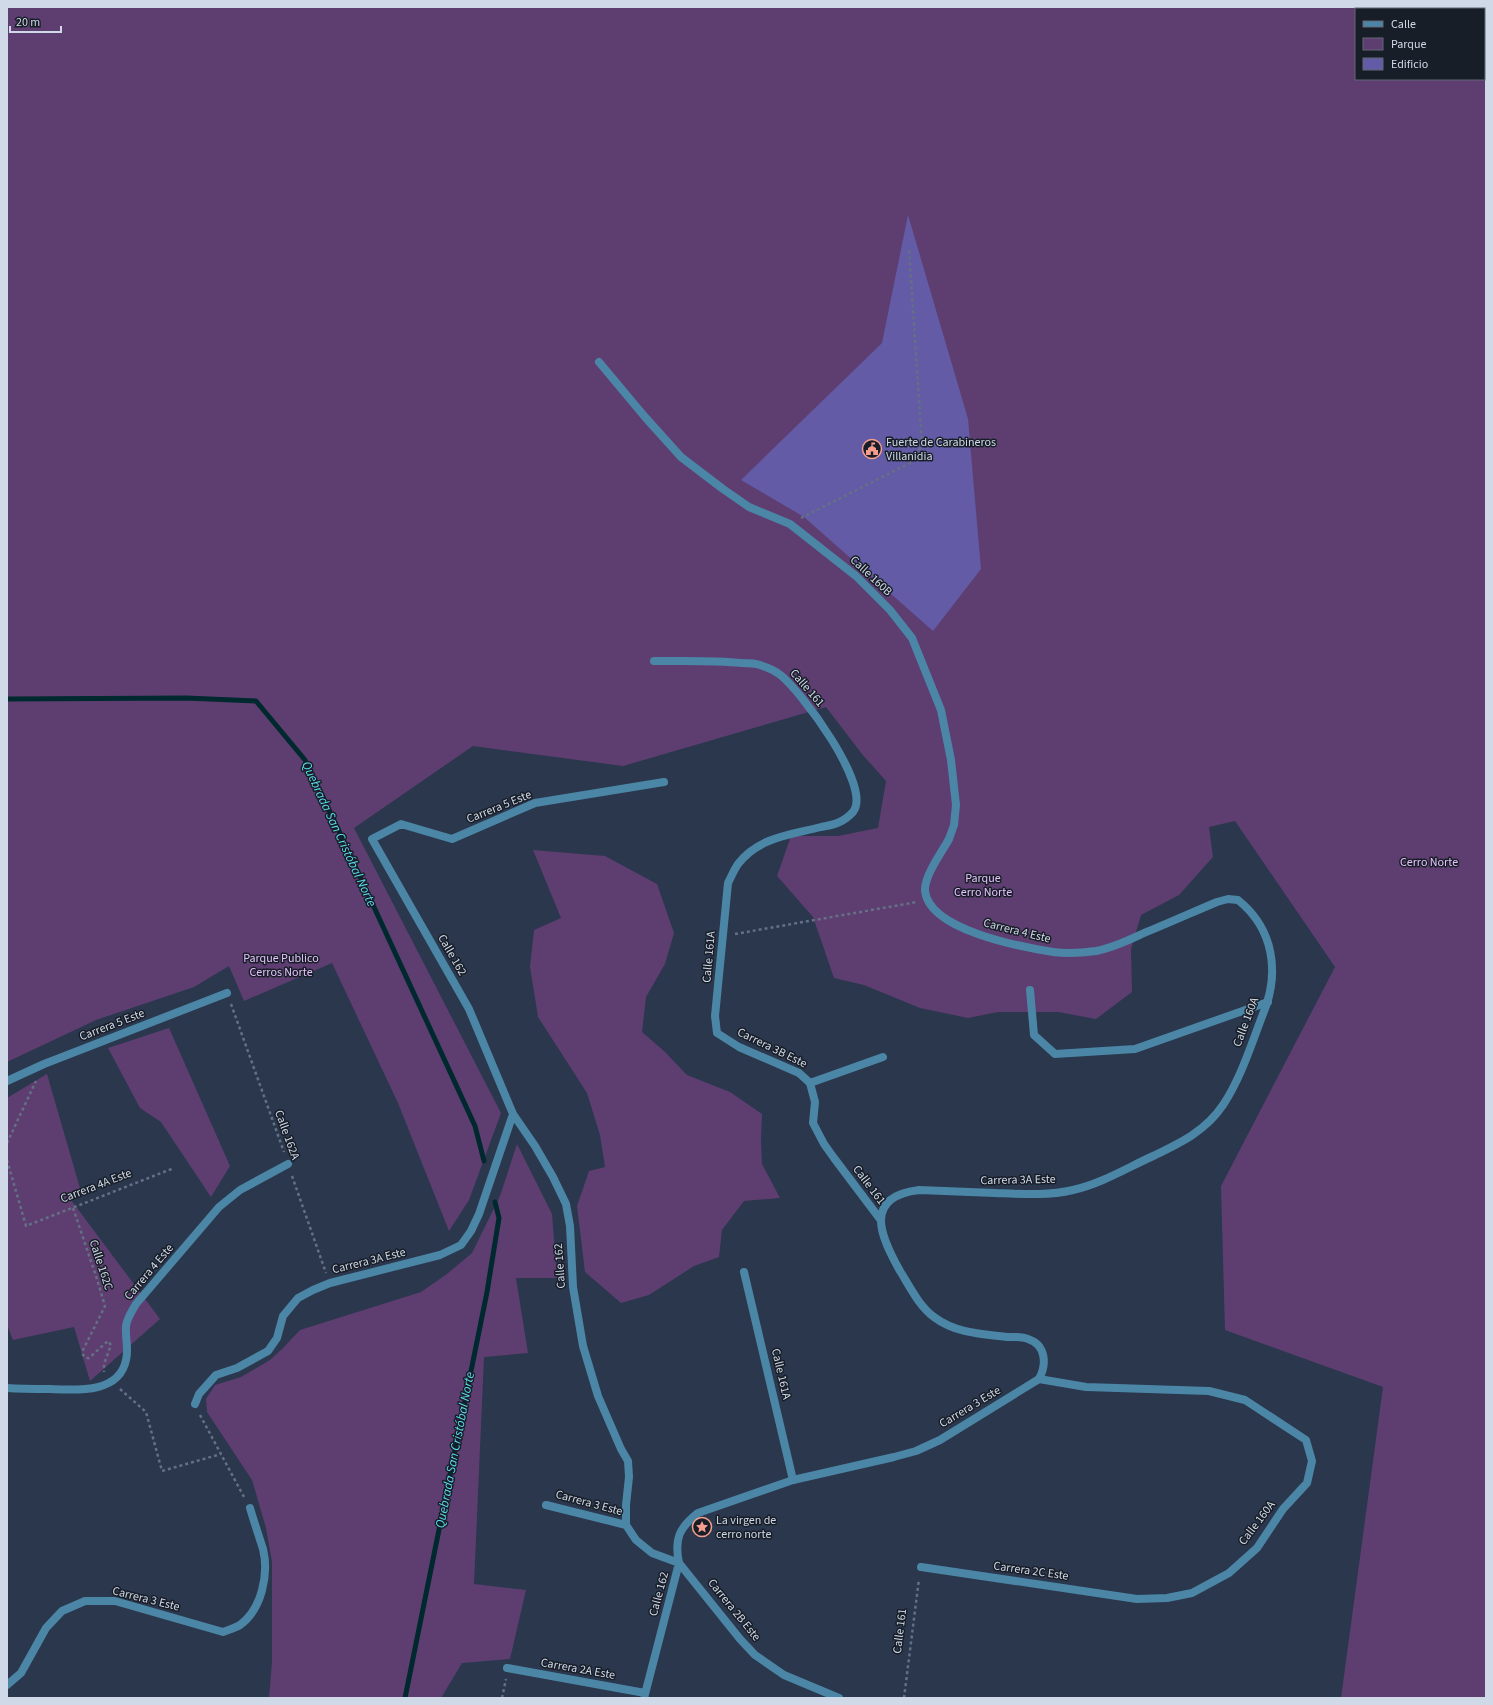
<svg xmlns="http://www.w3.org/2000/svg" width="1493" height="1705" viewBox="0 0 1493 1705" font-family="'Source Sans 3',sans-serif">
  <style>
    .green { fill: #5e3e71; fill-rule: evenodd }
    .lines { fill: none; stroke-linecap: round; stroke-linejoin: round }
    .stream { stroke: #00292f; stroke-width: 5 }
    .building { fill: #635ba6 }
    .path { stroke: #647083; stroke-width: 2.5; stroke-dasharray: 3 3; stroke-linecap: butt }
    .service { stroke: #4b86a6; stroke-width: 8 }
    .minor { stroke: #4b86a6; stroke-width: 8 }
    .tertiary { stroke: #4b86a6; stroke-width: 8 }
    .labels { text-anchor: middle; dominant-baseline: central; stroke-width: 3; stroke-linejoin: round; paint-order: stroke }
    .poi-label { font-size: 12px; fill: #d0d9e7; stroke: #181e28; text-anchor: start }
    .street-label { font-size: 12px; fill: #d0d9e7; stroke: #181e28 }
    .park-label { font-size: 12px; fill: #e5c2fc; stroke: #181e28 }
    .water-label { font-size: 13px; font-style: italic; fill: #5bdef1; stroke: #181e28 }
  </style>
  <rect width="100%" height="100%" fill="#2a374d"/>
  <path class="green" d="M7,7H1486V1698H1341L1383,1387L1225,1330L1221,1186L1335,967L1235,821L1209,827L1213,857L1179,895L1141,915L1131,949L1132,992L1096,1019L1058,1012H998L968,1018L920,1008L864,985L834,978L813,917L777,876L791,836H838L878,828L886,781L862,754L826,707L623,766L473,746L354,828L501,1113L469,1200L449,1231L398,1103L332,963L244,1001L229,966L194,987L96,1020L7,1062ZM1356,9H1484V79H1356Z
    M533,850L605,856L657,884L674,933L665,964L646,997L642,1032L664,1051L687,1075L730,1092L762,1114L761,1139L762,1164L780,1198L744,1201L722,1230L719,1257L694,1266L649,1295L621,1303L585,1272L577,1206L589,1171L605,1167L600,1135L587,1093L538,1017L530,967L534,930L561,918Z
    M169,1028L230,1166L211,1197L161,1122L140,1108L108,1048Z
    M47,1074L82,1195L71,1200L160,1319L90,1381L74,1327L13,1340L7,1325V1098Z
    M517,1144L552,1214L557,1278H516L528,1353L484,1357L474,1584L526,1590L510,1659L462,1663L441,1698H269L272,1662V1562L266,1528L252,1480L207,1412L206,1399L215,1385L241,1377L270,1360L283,1348L300,1330L421,1292L447,1274L472,1253L500,1196Z"/>
  <g class="lines">
    <path class="stream" d="M7,699L186,698L256,701L305,760L338,829L475,1126L484,1161
      M405,1698L487,1292L499,1218L495,1202"/>
  </g>
  <path class="building" d="M908,215L968,419L981,569L933,631L804,517L741,480L882,343Z"/>
  <g class="lines">
    <path class="path" d="M801,518L912,462L922,445L909,248
      M735,934L917,902
      M231,1004L284,1152
      M7,1143L36,1081
      M7,1160L26,1226L174,1168
      M292,1176L326,1273
      M73,1208L96,1276L105,1306L83,1350V1355L86,1358H89L108,1341L111,1345L104,1364V1372
      M120,1389L146,1412L162,1471L221,1454
      M200,1415L244,1497
      M502,1698L506,1679
      M904,1698L919,1579"/>
    <path class="service" d="M1030,990L1034,1035L1055,1054L1135,1049L1268,1002"/>
    <path class="minor" d="M599,362L645,417L681,457L723,489L749,507L790,524L856,576L890,610L912,638L941,710L951,760L956,805L954,825L949,839
      M654,661C683,661 713,660 742,663C748,663 754,663 760,665C766,667 774,670 779,674C800,689 873,787 853,812C844,822 834,825 821,827C790,835 759,837 738,864C734,870 731,877 728,883L715,1016L717,1033L739,1047L799,1073L810,1083
      M7,1081L44,1064L227,993
      M810,1083L815,1102L813,1123L824,1144L834,1158L880,1219
      M810,1083L883,1057
      M744,1272L793,1480
      M7,1388C21,1389 36,1389 50,1389C76,1390 119,1394 126,1360C129,1349 125,1338 126,1326C127,1318 132,1311 136,1304L219,1207L240,1190L288,1164
      M195,1404L199,1394L216,1375L237,1368L268,1351L277,1338L283,1316L298,1298L313,1290L330,1283L440,1255L461,1245L471,1231L479,1214L513,1114
      M546,1505L626,1525
      M921,1567L1137,1599L1167,1598L1192,1593L1229,1573L1257,1548L1283,1509L1307,1483L1312,1461L1306,1440L1245,1400L1209,1391L1086,1387L1039,1379
      M507,1668L645,1693
      M7,1685L21,1673L46,1628L62,1611L85,1601H115L223,1632C228,1630 235,1628 240,1625C262,1609 269,1574 263,1549C259,1536 254,1522 250,1508
      M644,1698L679,1563L652,1553L636,1540L626,1525V1505L629,1477L628,1461L621,1449L598,1396L583,1346L573,1287L570,1226L566,1204L553,1177L535,1146L513,1114L469,1009L372,839L401,824L452,839L535,803L664,782"/>
    <path class="tertiary" d="M839,1698L784,1675L755,1655L740,1639L679,1563C674,1539 679,1528 698,1513L793,1480L894,1457L916,1451L940,1440L1039,1379C1047,1364 1046,1345 1028,1339C1022,1336 1013,1337 1007,1337C981,1334 955,1333 934,1317C919,1306 910,1287 900,1271C881,1237 862,1197 919,1190C944,1191 970,1192 995,1193C1020,1194 1048,1196 1073,1190C1100,1184 1125,1169 1151,1157C1178,1144 1205,1132 1223,1105C1241,1078 1251,1045 1263,1014C1280,973 1274,929 1238,900L1228,899L1217,902C1193,912 1169,923 1144,933C1129,940 1113,948 1096,951C1082,953 1067,954 1053,952C1021,947 929,930 925,891C924,876 942,852 949,839"/>
  </g>
  <defs>
    <g id="civic-ring" transform="scale(1)"><circle r="9.5" fill="#181e28" stroke="#f59d8e" stroke-width="1.5"/><path d="M-.6-6.5H3V-4.5H.6V-3L4-1V1h2V6H-6V1h2V-1L-.6-3ZM-1.2 2.5V6h2.4V2.5Z" fill="#f59d8e"/></g>
    <g id="sight-ring" transform="scale(1)"><circle r="9.5" fill="#181e28" stroke="#f59d8e" stroke-width="1.5"/><path d="M0-6L1.8-2.2L6-1.7L2.9 1.2L3.7 5.4L0 3.3L-3.7 5.4L-2.9 1.2L-6-1.7L-1.8-2.2Z" fill="#f59d8e"/></g>
  </defs>
  <g fill-rule="evenodd">
    <use href="#civic-ring" x="872" y="449"/>
    <use href="#sight-ring" x="702" y="1527"/>
  </g>
  <g class="labels">
    <g class="poi-label">
      <text x="886" y="442">Fuerte de Carabineros<tspan x="886" dy="14">Villanidia</tspan></text>
      <text x="716" y="1520">La virgen de<tspan x="716" dy="14">cerro norte</tspan></text>
    </g>
    <g class="street-label">
      <text transform="translate(871 576) rotate(43)">Calle 160B</text>
      <text transform="translate(807 688) rotate(49)">Calle 161</text>
      <text transform="translate(499 807) rotate(-22)">Carrera 5 Este</text>
      <text transform="translate(1017 931) rotate(14)">Carrera 4 Este</text>
      <text transform="translate(452 955) rotate(60)">Calle 162</text>
      <text transform="translate(709 957) rotate(-85)">Calle 161A</text>
      <text transform="translate(1246 1022) rotate(-69)">Calle 160A</text>
      <text transform="translate(112 1025) rotate(-21)">Carrera 5 Este</text>
      <text transform="translate(772 1048) rotate(26)">Carrera 3B Este</text>
      <text transform="translate(287 1135) rotate(70)">Calle 162A</text>
      <text transform="translate(1018 1180) rotate(-1)">Carrera 3A Este</text>
      <text transform="translate(869 1185) rotate(53)">Calle 161</text>
      <text transform="translate(96 1186) rotate(-21)">Carrera 4A Este</text>
      <text transform="translate(369 1261) rotate(-14)">Carrera 3A Este</text>
      <text transform="translate(101 1265) rotate(72)">Calle 162C</text>
      <text transform="translate(560 1266) rotate(-94)">Calle 162</text>
      <text transform="translate(149 1272) rotate(-50)">Carrera 4 Este</text>
      <text transform="translate(781 1374) rotate(77)">Calle 161A</text>
      <text transform="translate(970 1407) rotate(-31)">Carrera 3 Este</text>
      <text transform="translate(589 1503) rotate(15)">Carrera 3 Este</text>
      <text transform="translate(1257 1523) rotate(-53)">Calle 160A</text>
      <text transform="translate(1031 1571) rotate(8)">Carrera 2C Este</text>
      <text transform="translate(659 1594) rotate(-75)">Calle 162</text>
      <text transform="translate(146 1599) rotate(14)">Carrera 3 Este</text>
      <text transform="translate(734 1610) rotate(51)">Carrera 2B Este</text>
      <text transform="translate(900 1631) rotate(-83)">Calle 161</text>
      <text transform="translate(578 1669) rotate(10)">Carrera 2A Este</text>
    </g>
    <g class="park-label">
      <text x="1429" y="862">Cerro Norte</text>
      <text x="983" y="878">Parque<tspan x="983" dy="14">Cerro Norte</tspan></text>
      <text x="281" y="958">Parque Publico<tspan x="281" dy="14">Cerros Norte</tspan></text>
    </g>
    <g class="water-label">
      <text transform="translate(339 834) rotate(65)">Quebrada San Cristóbal Norte</text>
      <text transform="translate(455 1450) rotate(-79)">Quebrada San Cristóbal Norte</text>
    </g>
  </g>
  <rect width="1493" height="1705" fill="none" stroke="#d0d9e7" stroke-width="16"/>
  <rect x="1355" y="8" width="130" height="72" fill="#181e28" stroke="#626974"/>
  <rect x="1363" y="21" width="20" height="6" fill="#4b86a6" stroke="#626974"/>
  <text x="1391" y="28" font-size="12" fill="#d0d9e7">Calle</text>
  <rect x="1363" y="38" width="20" height="12" fill="#5e3e71" stroke="#626974"/>
  <text x="1391" y="48" font-size="12" fill="#d0d9e7">Parque</text>
  <rect x="1363" y="58" width="20" height="12" fill="#635ba6" stroke="#626974"/>
  <text x="1391" y="68" font-size="12" fill="#d0d9e7">Edificio</text>
  <path d="M10 26v6h51v-6" fill="none" stroke="#d0d9e7" stroke-width="2"/>
  <text x="16" y="26" font-size="12" fill="#d0d9e7" stroke="#181e28" stroke-width="3" paint-order="stroke">20 m</text>
</svg>
